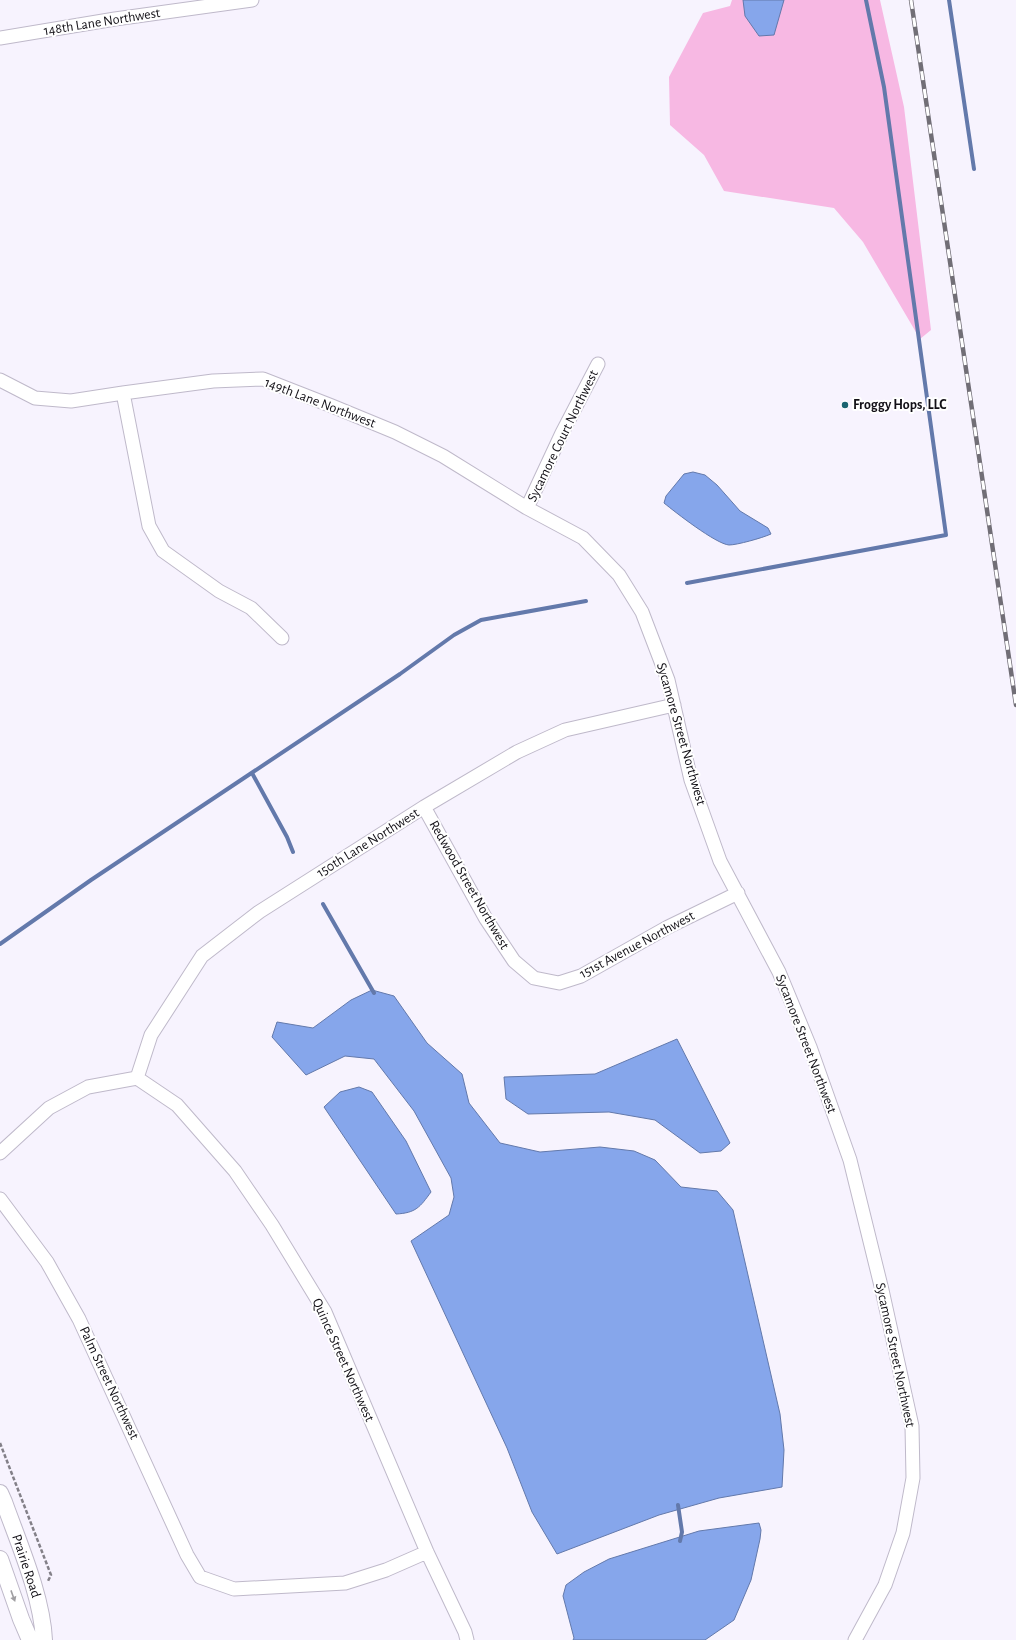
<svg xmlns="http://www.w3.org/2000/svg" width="1016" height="1640" viewBox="0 0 1016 1640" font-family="'Alegreya Sans',sans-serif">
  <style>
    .green { fill: #f7b8e3 }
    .water { fill: #86a6eb; stroke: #6379ab }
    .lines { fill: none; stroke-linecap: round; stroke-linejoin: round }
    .stream { stroke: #6379ab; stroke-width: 4 }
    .minor-casing { stroke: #bfb9ca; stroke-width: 15 }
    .tertiary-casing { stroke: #bfb9ca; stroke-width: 18 }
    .path { stroke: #838088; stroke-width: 2.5; stroke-dasharray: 4 2; stroke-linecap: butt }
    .minor { stroke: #fff; stroke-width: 13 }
    .tertiary { stroke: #fff; stroke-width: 16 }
    .rail-casing { stroke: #716e76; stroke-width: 4.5 }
    .rail { stroke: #fff; stroke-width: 3; stroke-dasharray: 9; stroke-linecap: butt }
    .oneway { fill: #a09fa2 }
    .poi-dot { fill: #1a6570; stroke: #fff; stroke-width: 1.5 }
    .labels { text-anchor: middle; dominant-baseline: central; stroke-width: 4; stroke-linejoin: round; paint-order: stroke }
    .street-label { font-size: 14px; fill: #121016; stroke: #fff }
    .poi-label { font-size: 14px; font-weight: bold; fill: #121016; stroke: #fff; text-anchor: start }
  </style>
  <rect width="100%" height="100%" fill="#f7f3fe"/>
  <path class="green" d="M732,0H880L904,107L931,330L920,339L863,242L834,208L724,191L704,155L670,125L669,77L703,13L730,6Z"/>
  <path class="water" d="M743,0H784L774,35L759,36L745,16Z
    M693,472L705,475L717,485L740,511L768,528L771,534C762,538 737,545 729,545C716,544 675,512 664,503L666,496L684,474Z
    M372,990L394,996L427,1043L462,1074L469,1103L500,1143L540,1152L600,1147L634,1151L655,1160L681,1187L717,1191L733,1210L780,1414L784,1450L782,1487L719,1498L659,1515L557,1554L532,1512L507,1448L411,1241L449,1215L454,1197L451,1178L414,1111L374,1059L345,1056L306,1075L272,1037L277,1022L313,1028L351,1000Z
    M677,1039L730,1143L721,1151L700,1153L655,1120L609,1112L528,1114L506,1099L504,1077L595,1074Z
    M359,1087L372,1092L406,1141L431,1192C420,1207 416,1213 396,1214L324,1107L340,1092Z
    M759,1523L761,1530L760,1539L751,1580L734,1620L705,1640H573L574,1638L563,1596L566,1585L584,1572L609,1559L699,1531Z"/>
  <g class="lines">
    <path class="stream" d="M949,0L974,169
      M687,583L946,535L884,87L866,0
      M252,773L287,837L293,852
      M323,904L374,993
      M0,944L91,880L400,674L454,635L481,620L586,601
      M678,1505L682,1532L680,1541"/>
    <g class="minor-casing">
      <path id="minor" d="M0,38L115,19L252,0
        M0,380L35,398L71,401L123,393L213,381L263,379L332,406L395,432L443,456L527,508L583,538L619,575L642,612L668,680L691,780L720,861L779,972L810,1047L850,1160L882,1290L912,1426L913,1478L903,1533L885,1585L855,1640
        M123,393L149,526L163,551L219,591L251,608L282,638
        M527,508L562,433L598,364
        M424,807L486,919L514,961L534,978L559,983L581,976L668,927L738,893
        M137,1078L151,1035L202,956L259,912L424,807L517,752L565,730L674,705
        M137,1078L177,1105L235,1171L272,1225L325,1312L427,1552L465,1632L467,1640
        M0,1153L49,1108L88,1087L137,1078
        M0,1199L47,1262L79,1319L187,1555L200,1577L234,1589L345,1583L386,1570L427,1552"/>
    </g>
    <g class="tertiary-casing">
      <path id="tertiary" d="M0,1493L4,1502C19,1544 42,1596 44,1640
        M0,1559L21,1619L30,1640"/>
    </g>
    <path class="path" d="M0,1443L51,1575L48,1581"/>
    <use href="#minor" class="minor"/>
    <use href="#tertiary" class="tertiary"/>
    <g class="rail-casing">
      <path id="rail" d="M911,0L1016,705"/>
    </g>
    <use href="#rail" class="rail"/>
  </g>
  <defs><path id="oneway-solid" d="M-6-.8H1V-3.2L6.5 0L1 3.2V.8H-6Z"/></defs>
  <use class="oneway" href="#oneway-solid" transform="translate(13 1596) rotate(70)"/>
  <circle class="poi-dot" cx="845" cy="405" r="4"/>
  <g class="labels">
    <g class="street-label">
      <text transform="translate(102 22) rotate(-9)">148th Lane Northwest</text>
      <text transform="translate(320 403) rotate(21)">149th Lane Northwest</text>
      <text transform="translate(563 436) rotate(-64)">Sycamore Court Northwest</text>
      <text transform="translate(681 734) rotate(74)">Sycamore Street Northwest</text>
      <text transform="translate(368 843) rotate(-32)">150th Lane Northwest</text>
      <text transform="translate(469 885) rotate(60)">Redwood Street Northwest</text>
      <text transform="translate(637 945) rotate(-28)">151st Avenue Northwest</text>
      <text transform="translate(806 1044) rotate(69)">Sycamore Street Northwest</text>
      <text transform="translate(895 1355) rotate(78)">Sycamore Street Northwest</text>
      <text transform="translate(343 1360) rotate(66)">Quince Street Northwest</text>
      <text transform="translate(109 1383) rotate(65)">Palm Street Northwest</text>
      <text transform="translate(26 1566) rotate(72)">Prairie Road</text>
    </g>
    <g class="poi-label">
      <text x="853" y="405">Froggy Hops, LLC</text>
    </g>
  </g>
</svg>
